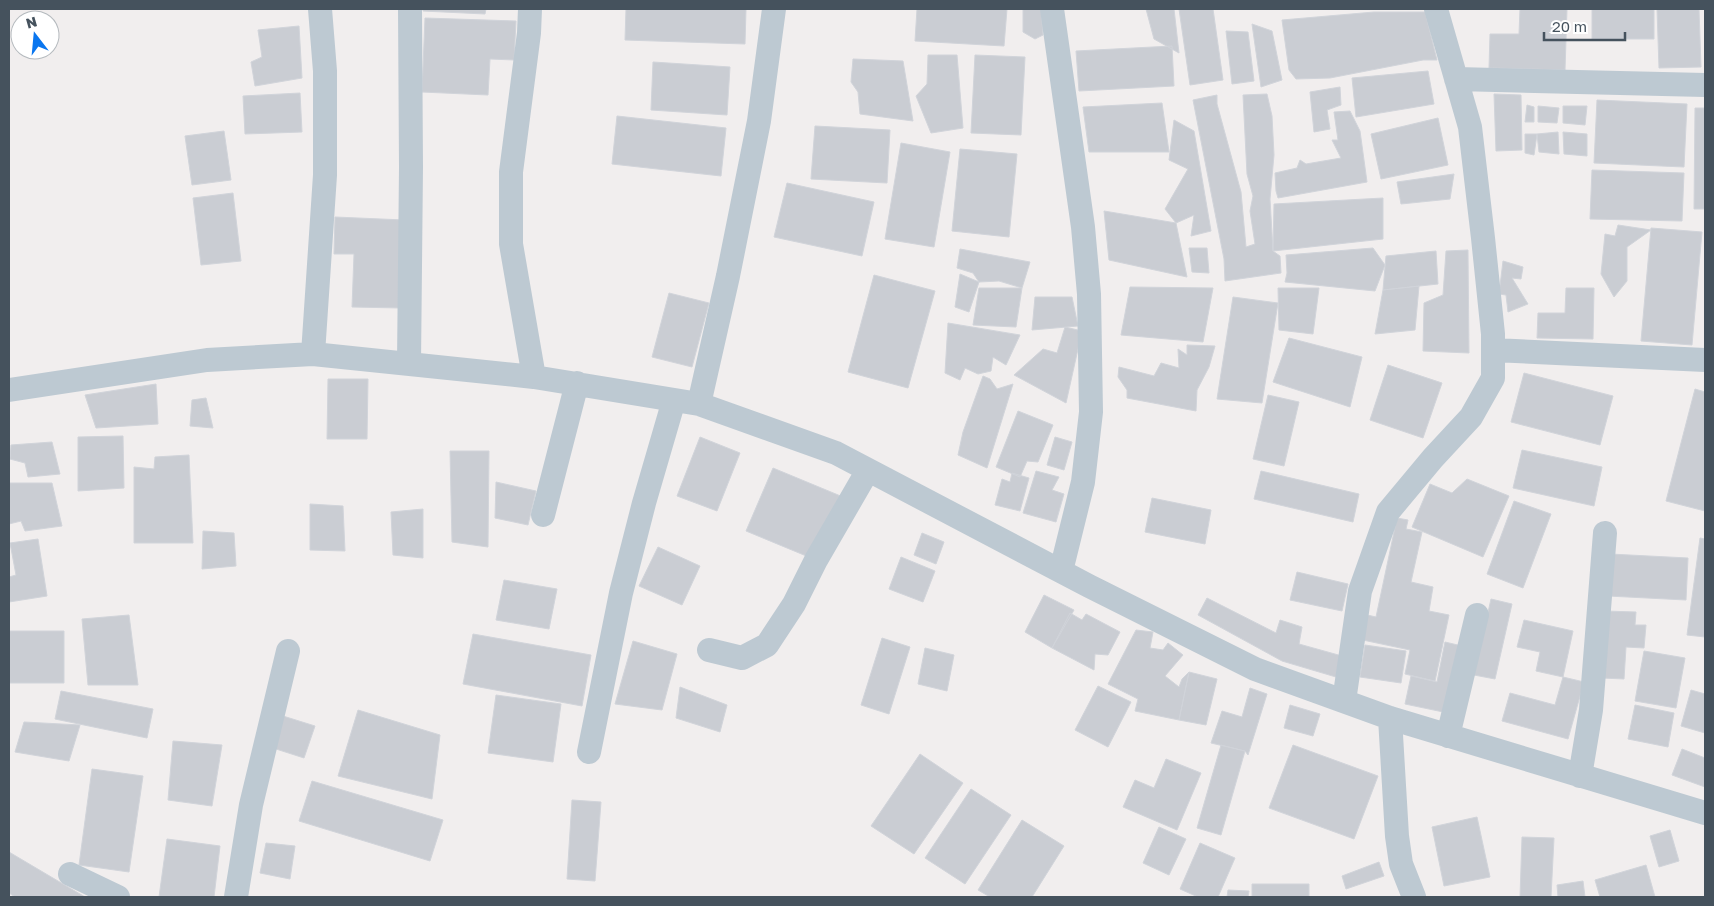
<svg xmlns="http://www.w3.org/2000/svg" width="1714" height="906" viewBox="0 0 1714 906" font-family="'Golos Text',sans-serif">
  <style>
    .building { fill: #cacdd3; stroke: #d1d4da }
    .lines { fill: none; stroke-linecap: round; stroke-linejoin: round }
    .street { stroke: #bdc9d2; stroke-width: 24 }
  </style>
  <rect width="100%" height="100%" fill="#f1eeee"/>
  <path class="building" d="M423,9H486L485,14L423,11Z
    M626,9H746L745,44L625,40Z
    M917,9H1007L1004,46L915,41Z
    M1023,9H1041L1043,35L1035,39L1023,32Z
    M1146,9H1174L1179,53L1154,39Z
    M1179,9H1213L1223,80L1190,85Z
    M1520,9H1567L1565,70L1489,68L1490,34H1519Z
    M1592,9H1654V39H1592Z
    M1657,9H1699L1701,67L1659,68Z
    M1374,12H1425L1437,60H1423L1330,78L1296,79L1289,70L1282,20Z
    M425,18L516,21L514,60L490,59L488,95L422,92Z
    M1252,24L1272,31L1282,80L1261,87Z
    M299,26L302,78L255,86L251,62L262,57L258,30Z
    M1226,31L1248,32L1254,81L1232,84Z
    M1172,46L1174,86L1079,91L1076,51Z
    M928,55H957L963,128L931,133L916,96L927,84Z
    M975,55L1025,57L1021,135L971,133Z
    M853,59L903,61L913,121L860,114L858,92L851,82Z
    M653,62L730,67L727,115L651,110Z
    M1428,71L1434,104L1356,117L1352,78Z
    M1340,87L1341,105L1327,110L1330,129L1314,132L1310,92Z
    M300,93L302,132L245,134L243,96Z
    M1267,94L1272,116L1274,155L1270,199L1273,251L1280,256L1281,273L1225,281L1224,259L1193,100L1217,95V104L1241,192L1246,247L1255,244L1250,211L1253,196L1247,174L1243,95Z
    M1494,94L1521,95L1522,150L1496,151Z
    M1597,100L1687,104L1684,167L1594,163Z
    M1162,103L1169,152H1089L1083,107Z
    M1527,105L1534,107V122H1525Z
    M1538,106L1559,108L1557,123L1538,122Z
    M1563,106H1587L1585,125L1563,123Z
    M1695,108H1705V209H1694Z
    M1350,111L1360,131L1367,182L1278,198L1276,191L1275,173L1297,168L1300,160L1306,164L1341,158L1332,140H1338L1334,112Z
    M617,116L726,128L721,176L612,164Z
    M1438,118L1448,165L1381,179L1371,134Z
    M1174,120L1194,131L1211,231L1191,236L1194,215L1176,223L1165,209L1188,169L1169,160Z
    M815,126L890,130L887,183L811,179Z
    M224,131L231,180L192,185L185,136Z
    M1558,132L1559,154L1539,152L1537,134Z
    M1563,132L1587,134V156L1564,154Z
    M1525,134H1537L1534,155L1525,153Z
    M901,143L950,152L934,247L885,239Z
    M960,149L1017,154L1009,237L952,231Z
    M1592,170L1684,173L1682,221L1590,219Z
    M1454,174L1450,199L1401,204L1397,182Z
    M787,183L874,202L862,256L774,237Z
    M233,193L241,261L201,265L193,198Z
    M1383,198V239L1273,251L1274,204Z
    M1104,211L1176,223L1187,277L1109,260Z
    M335,217L404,220L401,308L352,307L354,254H334Z
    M1618,225L1651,230L1627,247V281L1614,297L1601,274L1605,234L1615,236Z
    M1651,228L1702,232L1692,345L1641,341Z
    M1189,248H1207L1209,273L1192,272Z
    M1373,248L1385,265L1375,291L1285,282L1287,273L1286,255Z
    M960,249L1030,262L1022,288L999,281L979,282L973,273L957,268Z
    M1468,250L1469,353L1423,351L1424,303L1443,295L1446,251Z
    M1436,251L1438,284L1383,290L1386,256Z
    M1503,261L1523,267L1521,279L1512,278L1528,304L1508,312L1506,295L1499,294Z
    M960,274L979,282L969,312L955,307Z
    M874,275L935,291L908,388L848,372Z
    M1419,286L1415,330L1375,334L1383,290Z
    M1130,287L1213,288L1203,342L1121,335Z
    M979,288H1022L1016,327L973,325Z
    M1278,288H1319L1313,334L1279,330Z
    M1566,288H1594L1593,339L1537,338L1538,313H1565Z
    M669,293L709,303L692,367L652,357Z
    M1035,297H1072L1078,326L1032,330Z
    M1233,297L1278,303L1262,403L1217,399Z
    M948,323L1020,335L1006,365L993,357L991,371L978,374L965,368L960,380L945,373Z
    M1065,327L1082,331L1066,403L1014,375L1043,349L1057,353Z
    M1289,338L1362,357L1350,407L1273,382Z
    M1187,345L1215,346L1209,367L1197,390L1196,411L1127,398V390L1118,377L1119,367L1154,376L1161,363L1179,368L1178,349L1187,355Z
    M1388,365L1442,383L1423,438L1370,420Z
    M1524,373L1613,396L1600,445L1511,422Z
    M983,376L990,379L997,389L1013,384L987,468L958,455L963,432Z
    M328,379H368L367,439H327Z
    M156,384L158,424L96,428L85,395Z
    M1695,389L1705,392V511L1666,501Z
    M1268,395L1299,402L1284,466L1253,459Z
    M206,398L213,428L190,426L192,400Z
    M1018,411L1053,425L1038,462L1027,461L1020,477L996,467Z
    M123,436L124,488L78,491V437Z
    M700,437L740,453L717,511L677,496Z
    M1055,437L1072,442L1064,470L1047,465Z
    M52,442L60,474L28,477L25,463L10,459L11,445Z
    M1522,450L1602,467L1594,506L1513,488Z
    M450,451H489L488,547L452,542Z
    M189,455L193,543H134V467L154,469L155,457Z
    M773,468L843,497L816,560L746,531Z
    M1036,471L1059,477L1052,490L1064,494L1056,522L1023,513Z
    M1261,471L1359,494L1353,522L1254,499Z
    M1012,473L1029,478L1020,511L995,505L1002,479L1010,482Z
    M1467,479L1509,496L1483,557L1412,527L1430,484L1452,493Z
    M496,482L536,491L528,525L495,518Z
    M9,483H52L62,526L25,531L21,521L9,524Z
    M1152,498L1211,510L1205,544L1145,532Z
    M1514,501L1551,514L1523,588L1487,574Z
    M310,504L343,506L345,551L310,550Z
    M423,509V558L393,555L391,512Z
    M1397,518L1408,520L1406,529L1422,532L1411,582L1433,587L1429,611L1449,615L1435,681L1405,674L1410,650L1358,639L1363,614L1376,617Z
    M203,531L234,533L236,566L202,569Z
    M922,533L944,542L936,564L914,555Z
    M1700,538L1705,539V637L1687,635Z
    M38,539L47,596L9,602V577L16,575L10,543Z
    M658,547L700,566L682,605L639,586Z
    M1610,554L1688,558L1686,600L1608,596Z
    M901,557L935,571L923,602L889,589Z
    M1297,572L1348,584L1342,611L1290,600Z
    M504,580L557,589L549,629L496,620Z
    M1044,595L1074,610L1052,648L1025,632Z
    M1207,598L1276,633L1280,620L1302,627L1299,644L1342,656L1336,677L1282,661L1198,615Z
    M1491,599L1512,604L1495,679L1474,675Z
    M1605,611L1636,612L1635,625H1646L1644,648L1626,647L1624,679L1602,678Z
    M1070,613L1082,620L1086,614L1120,632L1108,655L1095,654L1094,670L1052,648Z
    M129,615L138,685H88L82,619Z
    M1524,620L1573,631L1563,677L1536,671L1540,652L1517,647Z
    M1136,630L1153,632L1150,648L1163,650L1168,643L1183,655L1165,676L1179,687L1182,679L1189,672L1179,720L1135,711L1138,699L1108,684Z
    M9,631H64V683H9Z
    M473,634L591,655L582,706L463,684Z
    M882,638L910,647L889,714L861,705Z
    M633,641L677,654L662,710L615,704Z
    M1445,642L1462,646L1448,713L1405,704L1411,676L1437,682Z
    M1365,645L1406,651L1401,683L1360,677Z
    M925,648L954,655L947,691L918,684Z
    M1644,651L1685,658L1676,708L1635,701Z
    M1189,672L1217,679L1206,725L1179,720Z
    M1563,677L1584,682L1568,739L1502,721L1510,693L1555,705Z
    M1098,686L1131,702L1108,747L1075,730Z
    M680,687L727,705L720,732L676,718Z
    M1250,688L1267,694L1248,755L1245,751L1211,743L1222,711L1242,717Z
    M1691,690L1705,694V733L1681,726Z
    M61,691L153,709L147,738L55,719Z
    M496,695L561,704L553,762L488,753Z
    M1290,705L1320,714L1313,736L1284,728Z
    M1635,705L1674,713L1668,747L1628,739Z
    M358,710L440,735L432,799L338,776Z
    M283,716L315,726L304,758L273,748Z
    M24,722L80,725L69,761L15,752Z
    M173,741L222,745L212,806L168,800Z
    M1221,745L1245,751L1221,835L1197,828Z
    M1293,745L1378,776L1354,839L1269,808Z
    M1682,749L1705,758V787L1672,775Z
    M920,754L963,783L914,854L871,826Z
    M1166,759L1201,773L1177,830L1123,807L1135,780L1154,788Z
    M92,769L143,776L129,872L79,865Z
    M312,781L443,820L430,861L299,821Z
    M971,789L1011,815L965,884L925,858Z
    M572,800L601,802L595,881L567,879Z
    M1477,817L1490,877L1444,886L1432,827Z
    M1022,820L1064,846L1032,897H990L978,890Z
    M1159,827L1186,839L1169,875L1143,863Z
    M1670,830L1679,861L1659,867L1650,836Z
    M1522,837L1554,838L1551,897H1520Z
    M167,839L220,846L214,897H159Z
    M266,843L295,846L290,879L260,873Z
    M1200,843L1235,858L1218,897H1198L1180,889Z
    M9,852L85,897H15L9,893Z
    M1379,862L1384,876L1346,889L1342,876Z
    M1646,865L1655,897H1600L1595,880Z
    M1583,881L1585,897H1558L1557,885Z
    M1252,884H1309V897H1252Z
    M1228,890L1249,891L1248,897H1227Z"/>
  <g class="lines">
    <path class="street" d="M530,9L529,33L511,172V244L534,377
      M1052,9L1083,227L1089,294L1091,412L1083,482L1061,571
      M1456,79L1705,85
      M1493,350L1705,360
      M313,354L325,175V71L320,9
      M409,364L411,167L410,9
      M9,390L207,360L313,354L534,377L699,404L836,453L1089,586L1255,669L1390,718L1705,813
      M699,404L728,276L759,121L774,9
      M543,515L577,383
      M709,650L742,658L767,645L794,604L816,560L868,470
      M1344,701L1360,591L1388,512L1433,458L1471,417L1493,378V334L1483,238L1470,127L1436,9
      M1390,718L1397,836L1401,864L1414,897
      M1448,736L1477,615
      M589,752L621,593L644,503L674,400
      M1580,776L1591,710L1605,533
      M70,874L118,897
      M236,897L251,805L288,651"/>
  </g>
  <rect width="1714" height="906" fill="none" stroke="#45525d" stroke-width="20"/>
  <g transform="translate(35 35) rotate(344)"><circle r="24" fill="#ffffff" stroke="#b5babe"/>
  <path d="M0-4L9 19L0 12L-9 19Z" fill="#0a76ef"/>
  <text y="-8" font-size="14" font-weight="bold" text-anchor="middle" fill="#45525d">N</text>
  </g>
  <path d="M1544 32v8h81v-8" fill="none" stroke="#45525d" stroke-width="2.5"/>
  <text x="1552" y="32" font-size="15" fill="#45525d" stroke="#ffffff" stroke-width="4" paint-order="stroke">20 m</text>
</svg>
